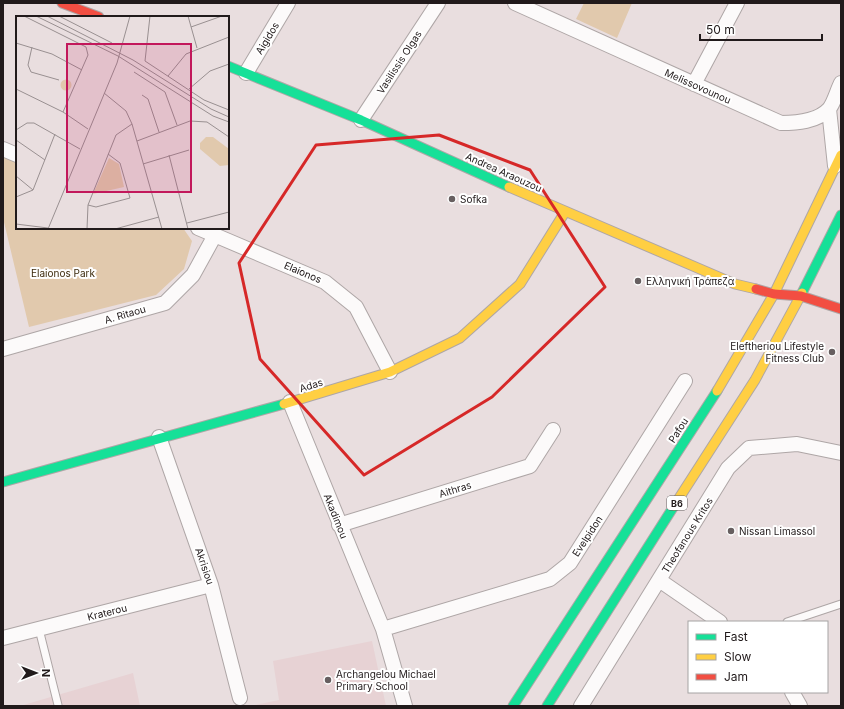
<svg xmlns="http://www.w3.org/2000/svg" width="844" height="709" viewBox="0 0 844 709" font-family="Inter,sans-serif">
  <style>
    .built { fill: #e7d2d4 }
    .green { fill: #e1c9ad }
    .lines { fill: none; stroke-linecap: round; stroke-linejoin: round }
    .lane-casing { stroke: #aea6a6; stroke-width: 9 }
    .street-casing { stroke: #aea6a6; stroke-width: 16 }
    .fast-casing { stroke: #aea6a6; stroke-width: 11 }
    .slow-casing { stroke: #aea6a6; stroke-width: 11 }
    .jam-casing { stroke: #aea6a6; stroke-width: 11 }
    .lane { stroke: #fcfafa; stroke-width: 7 }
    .street { stroke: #fcfafa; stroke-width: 14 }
    .fast { stroke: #16e098; stroke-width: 9 }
    .slow { stroke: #ffcf43; stroke-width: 9 }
    .jam { stroke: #f24e42; stroke-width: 9 }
    .marked { fill: none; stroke: #d62828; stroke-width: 3; stroke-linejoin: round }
    .poi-dot { fill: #675f60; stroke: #fff; stroke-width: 1.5 }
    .labels { text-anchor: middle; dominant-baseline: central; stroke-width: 4; stroke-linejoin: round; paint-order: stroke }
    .shield { fill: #fff; stroke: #645f5f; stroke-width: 1 }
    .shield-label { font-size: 9px; font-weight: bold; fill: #211a1b }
    .street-label { font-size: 10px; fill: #211a1b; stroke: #fff }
    .poi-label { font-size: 10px; fill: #211a1b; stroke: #fff; text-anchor: start }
    .park-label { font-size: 10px; fill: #3c2a0c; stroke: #fff }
    .inset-road { fill: none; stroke: #999091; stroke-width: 1 }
    .view { fill: #c2185b; fill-opacity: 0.15; stroke: #c2185b; stroke-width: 2 }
    .inset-edge { fill: none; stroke: #211a1b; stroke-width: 2 }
  </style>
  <rect width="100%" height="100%" fill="#e9dedf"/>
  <path class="built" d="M372,641L386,706H250L279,700L273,661Z
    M133,673L140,706H20Z"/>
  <path class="green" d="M584,3H632L617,38L576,19Z
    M3,155L17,160V228H183L192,241L184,269L156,295L29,327L3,218Z"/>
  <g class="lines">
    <g class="lane-casing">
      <path id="lane" d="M787,622L841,604
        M39,629L58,705"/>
    </g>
    <g class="street-casing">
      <path id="street" d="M515,3L781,123C796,123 817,122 829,109C834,103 837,91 841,83
        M246,73L288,3
        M694,84L737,3
        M829,109L835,166
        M361,120L438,3
        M3,149L17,155
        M198,228L325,282L356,307L390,372
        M3,349L165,303L193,275L215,235
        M290,402L383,629L405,706
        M159,437L211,585L240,698
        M339,525L530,466L553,430
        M659,580L720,622
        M383,629L550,579L570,563L685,381
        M3,638L211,585
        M792,692L800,706
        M581,706L728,468L749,448L797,444L841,453"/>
    </g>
    <g class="fast-casing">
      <path id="fast" d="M228,66L361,120L509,187
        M802,293L841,215
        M3,482L284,404
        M513,706L717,391
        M547,706L674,506"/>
    </g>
    <g class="slow-casing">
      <path id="slow" d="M509,187L735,284L756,289
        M717,391L774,294L841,155
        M284,404L390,372L460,338L520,284L565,212
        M674,506L755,380L802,293"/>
    </g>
    <g class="jam-casing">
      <path id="jam" d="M62,3L99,17
        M756,289L774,294L801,296L841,309"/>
    </g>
    <use href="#lane" class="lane"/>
    <use href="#street" class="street"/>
    <use href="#fast" class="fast"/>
    <use href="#slow" class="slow"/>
    <use href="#jam" class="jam"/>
  </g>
  <path class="marked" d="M439,135L530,170L605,287L492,397L364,475L260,359L239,263L316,145Z"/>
  <g class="poi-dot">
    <circle cx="452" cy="199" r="4"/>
    <circle cx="638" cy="281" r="4"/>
    <circle cx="832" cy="352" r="4"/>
    <circle cx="731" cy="531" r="4"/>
    <circle cx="328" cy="680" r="4"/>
  </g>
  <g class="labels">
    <rect class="shield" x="667" y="496" width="20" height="14" rx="3"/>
    <g class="shield-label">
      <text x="677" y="503">B6</text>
    </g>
    <g class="street-label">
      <text transform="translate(267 38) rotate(-59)">Aigidos</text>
      <text transform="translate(399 62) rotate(-57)">Vasilissis Olgas</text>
      <text transform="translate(698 86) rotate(24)">Melissovounou</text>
      <text transform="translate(504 172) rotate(24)">Andrea Araouzou</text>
      <text transform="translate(303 272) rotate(23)">Elaionos</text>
      <text transform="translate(125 314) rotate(-16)">A. Ritaou</text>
      <text transform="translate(311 385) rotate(-17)">Adas</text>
      <text transform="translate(678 430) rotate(-57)">Pafou</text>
      <text transform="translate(455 489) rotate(-17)">Aithras</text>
      <text transform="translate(336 516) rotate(68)">Akadimou</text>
      <text transform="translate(687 535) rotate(-58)">Theofanous Kritos</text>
      <text transform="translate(587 536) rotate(-57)">Evelpidon</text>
      <text transform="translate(205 566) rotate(71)">Akrisiou</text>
      <text transform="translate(107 612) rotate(-14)">Kraterou</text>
    </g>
    <g class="poi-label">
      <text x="460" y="199">Sofka</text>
      <text x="646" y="281">Ελληνική Τράπεζα</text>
      <text x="824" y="346" text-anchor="end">Eleftheriou Lifestyle<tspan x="824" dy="12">Fitness Club</tspan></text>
      <text x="739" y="531">Nissan Limassol</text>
      <text x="336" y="674">Archangelou Michael<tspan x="336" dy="12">Primary School</tspan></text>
    </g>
    <g class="park-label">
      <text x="63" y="273">Elaionos Park</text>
    </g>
  </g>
  <g transform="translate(16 16)">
    <rect width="213" height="213" fill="#e9dedf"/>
    <path d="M44.5 69a5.5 5.5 0 1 1 11 0a5.5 5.5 0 1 1-11 0ZM190,121H197L213,133V149L204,150L184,133V127ZM93,142L103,148L108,171L77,178Z" fill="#e1c9ad"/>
    <path class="inset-road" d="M8,0L70,31M20,0L102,40L197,100L213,106M31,0L117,44L195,93L213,101M43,0L96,27M134,0L129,45L188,84L213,94M172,0L181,32M175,11L206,0M0,27L36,38L66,54M16,31L12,49L15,56L43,64M118,56L149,76L161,109M152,60L170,38L213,21M0,73L47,96L72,113M173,73L194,55L213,48M88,77L110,95L116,108L146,213M126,79L132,83L143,116M47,96L72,39L70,31M0,114L11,107H18L64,133M0,124L29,144M121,125L174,105L191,106L213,121M153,139L172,213M127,148L173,134M0,160L17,174M0,181L17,174L39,118M72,189L80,191L114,182L104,147L92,138M171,207L213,196M0,208L32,212M32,213L101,47L114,0M71,213L72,189L100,119L116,108M99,213L143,201"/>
    <path class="view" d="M51,28H175V176H51Z"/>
    <rect width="213" height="213" class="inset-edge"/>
  </g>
  <rect width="844" height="709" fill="none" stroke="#211a1b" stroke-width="8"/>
  <rect x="688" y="621" width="140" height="72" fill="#ffffff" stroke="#a6a3a4"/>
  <rect x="696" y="634" width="20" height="6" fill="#16e098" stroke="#a6a3a4"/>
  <text x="724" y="641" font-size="12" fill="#211a1b">Fast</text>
  <rect x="696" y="654" width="20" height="6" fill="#ffcf43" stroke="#a6a3a4"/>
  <text x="724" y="661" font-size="12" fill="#211a1b">Slow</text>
  <rect x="696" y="674" width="20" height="6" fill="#f24e42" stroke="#a6a3a4"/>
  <text x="724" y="681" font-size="12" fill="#211a1b">Jam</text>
  <g transform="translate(36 673) rotate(90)" stroke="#ffffff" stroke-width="3" paint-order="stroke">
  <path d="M0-3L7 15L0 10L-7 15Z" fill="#211a1b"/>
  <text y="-6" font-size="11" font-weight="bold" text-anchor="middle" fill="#211a1b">N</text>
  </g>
  <path d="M700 34v6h122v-6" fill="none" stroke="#211a1b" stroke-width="2"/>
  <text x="706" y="34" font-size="12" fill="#211a1b" stroke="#ffffff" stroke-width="3" paint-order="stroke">50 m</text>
</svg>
